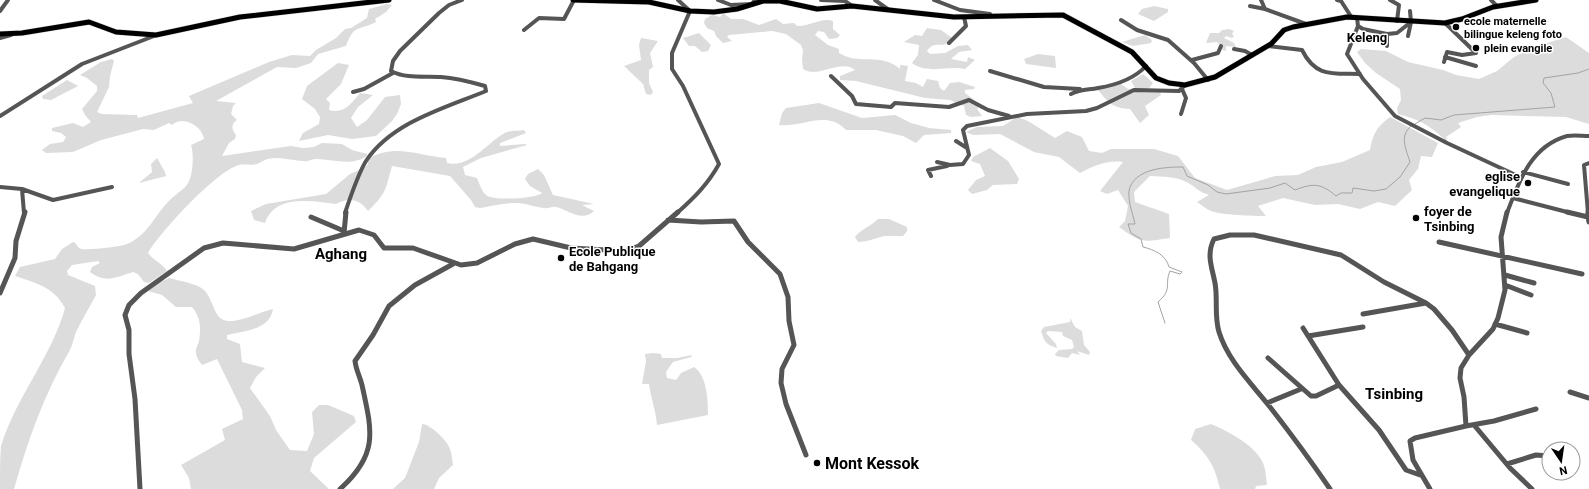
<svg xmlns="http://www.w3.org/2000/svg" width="1589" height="489" viewBox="0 0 1589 489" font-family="Roboto,sans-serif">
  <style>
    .green { fill: #dcdcdc }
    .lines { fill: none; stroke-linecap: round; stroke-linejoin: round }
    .stream { stroke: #a3a3a3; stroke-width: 1 }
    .major-casing { stroke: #dbdbdb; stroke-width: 6 }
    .minor-far1 { stroke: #555; stroke-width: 4 }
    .minor { stroke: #555; stroke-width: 5 }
    .major { stroke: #000; stroke-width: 5 }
    .poi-dot { fill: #000; stroke: #fff; stroke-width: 1.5 }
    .labels { text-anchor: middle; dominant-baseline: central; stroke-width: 3; stroke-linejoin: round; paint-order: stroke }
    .far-poi-label { font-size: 11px; font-weight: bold; fill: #000; stroke: #fff; text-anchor: start }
    .far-quarter-label { font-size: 13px; font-weight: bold; fill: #000; stroke: #fff }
    .poi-label { font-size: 13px; font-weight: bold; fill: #000; stroke: #fff; text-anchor: start }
    .quarter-label { font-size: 15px; font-weight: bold; fill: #000; stroke: #fff }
    .near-poi-label { font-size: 16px; font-weight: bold; fill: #000; stroke: #fff; text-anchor: start }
  </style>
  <rect width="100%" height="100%" fill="#fff"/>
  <path class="green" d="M387,4L392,5L386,12L375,19L376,22C358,31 354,24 346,46L318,54L311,63L296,68L277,67L216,101L236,103L233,106L231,114L237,120C231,124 231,129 236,135L235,139L229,143L222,156L291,146L303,148L314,147L322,143L342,144L352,150L367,154V156C350,167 334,159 316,159C312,159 308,162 304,161C292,161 277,155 265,160C262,161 260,163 257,164C250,166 242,163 236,166C213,175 161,231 148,253C154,261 161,262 167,271L149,283L144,282L138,274L133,272C116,277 106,284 90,272L92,267L100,263L98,261L72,265L67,271L68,275L95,286L96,295C90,306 83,318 77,330C74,336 73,344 70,350C44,394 28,440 14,489H0C0,476 0,458 1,446C16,397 52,356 65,308C54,287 36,283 15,276L20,267L55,259L62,249L73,242C78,243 76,248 82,249C90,250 119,247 127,244C149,235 156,212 172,198C178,192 186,189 189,181C193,173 194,153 191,145L204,139C202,126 183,115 172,125L169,123L154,130L143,129L101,140L73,152L46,153L42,150L50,144L63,142L66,137L61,133L52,131V128L73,123L83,127L91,122L85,115L82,109L97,91V86L87,78L80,75L101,62L112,59L114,61L110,76L109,87L97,112L102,114L137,115L138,118L193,103L189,96L269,62L292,55L310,56L316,50L336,38L345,29L351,28L367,18L369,9Z
    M1154,6L1168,9V12L1154,21L1138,14L1142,9Z
    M723,13L731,19H743L759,25L776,19L783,24L794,23L797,26C809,27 821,17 833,21V29L840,35L837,38L829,39L824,32L818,31L815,35L828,45L839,49V53C843,55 847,57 851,58C868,61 886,56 900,69V65L908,66L905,81L916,83L923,87L927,79L938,81L940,88L944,91L950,83L959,82L975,87L974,89L965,90V93L981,105L977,109L982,116L971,117L966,115L964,106L950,100L925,98L856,81L840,80V76L855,70C841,58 818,79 803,69L802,59L803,50L801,45L786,34L772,31L729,35L727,37L732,41L723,43L716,36L714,31L707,28L704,23L705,19L712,15L720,17Z
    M927,28L941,30L952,38C943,52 936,38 927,51L930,54L945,53L958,46L968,45L972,50L959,52L951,59L967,62L968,57L975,60L965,69C947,65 928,75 912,63L918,55L919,45L904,42L915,35L922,36Z
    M1229,29L1234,31L1232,34L1234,36L1232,38L1226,36L1224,38L1234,43L1236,47L1226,46V51L1218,48L1220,45L1217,42L1206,43L1210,33H1219L1222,30Z
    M699,33L711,45L708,51L702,52L695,46H689L683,38Z
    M1145,35L1152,40L1151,43L1133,46L1122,42Z
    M1566,37L1589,53V124L1566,117L1491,115L1477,117L1458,123L1461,127L1446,137L1448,143C1431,126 1421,120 1398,114L1397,108L1401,100L1400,89L1376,73L1365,63L1357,52L1361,49L1386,51L1408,62L1443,70L1456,75L1479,79L1497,71L1514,57L1535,47Z
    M641,38L658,41L650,53L653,67L649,70V83L653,92L651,95L646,94L643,84L624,66L641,60L639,45Z
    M1038,54L1055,56L1056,68L1026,64L1024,59Z
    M338,63L349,65L341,84L326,99L330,103L329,110C344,114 351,104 360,93L373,95L358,107L351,118L357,127L367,120L385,97L400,95L401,104L397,114L392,121L376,136L352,139L328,135L299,141L303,133L319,124L320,117L315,109L302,99L307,86Z
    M1143,74L1153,83L1147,91L1160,92L1161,95L1145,106L1149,115L1140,123L1130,109C1112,108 1108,102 1097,89L1121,84L1128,89L1135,88L1131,81Z
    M67,80L78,86L51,100L43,99L42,96Z
    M819,103L862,118L895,115L911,123L929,128L951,130V133L924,135L916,143L903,136L876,130H846C827,109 801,128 779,125L782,113L786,108Z
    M1017,117L1028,121L1055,138L1067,131L1082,137L1089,151L1102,153L1111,149H1154L1178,156L1195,178L1227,190L1275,176L1298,175L1316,167L1342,162L1370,150C1373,133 1377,127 1390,117L1438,143L1432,157L1421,156L1418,169L1409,180L1412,190L1395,206L1378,202L1360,209L1338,204L1315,205L1283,198L1258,206L1266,216C1254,216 1221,215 1211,211C1206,209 1202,205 1197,202L1209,195C1199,192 1198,189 1190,184C1178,176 1164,177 1150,176L1134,192L1135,202L1169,214L1170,238C1143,242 1142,244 1119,227L1125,221L1128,206L1118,190L1107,194L1100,191L1123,162C1106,160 1094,166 1080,173L1059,157L1034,152L1000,134L973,135L966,132L977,127L1003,126Z
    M524,130L526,133L500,143V146L525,144L527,145L481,158L463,167L465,175L477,178C479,183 482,192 486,195C493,201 535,199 542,193L530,186L525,179L528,174L538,169L544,175L553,195L594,204L582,205L594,211C582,223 567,209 556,207C552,206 548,209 544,208C534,207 526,203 517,203C504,203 492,206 480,208L475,207L471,200L450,176L392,166C385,191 387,192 368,211C360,199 349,197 336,204C311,201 275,194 265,223L254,220L251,211L266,204L326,194L350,174L364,168L368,164V159C395,143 418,156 446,158L447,163C470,168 486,144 503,134C509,130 518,131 524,130Z
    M990,148L1008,161L1019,179L1017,184L993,185L987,190L972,194L968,190L976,180L985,176L980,164L971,161L973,157Z
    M157,158L165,172L166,176L139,183L152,172L151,164Z
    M878,219H889L907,227V231L903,236H884L867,241L858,242L855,237C861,229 871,226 878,219Z
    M169,278C179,281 196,283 204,290C214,299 213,321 229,321C244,321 259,312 273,309C270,330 244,331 227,335V339L240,344L242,362L265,368L256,377L250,388L270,416L276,430L290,450L307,451L314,434L312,412L319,405H328L354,416L356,422L314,458L310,471L329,489H191L189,478L181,465L225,440L222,429L243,419L242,410L217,359L202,365C200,362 196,357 196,353C195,349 198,345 199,341C201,328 201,318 192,307H176L162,295L148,291L158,283Z
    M1070,318L1075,327L1082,331L1084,345L1090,352L1089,355L1077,351L1080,355L1072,353L1068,358L1056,356L1055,354L1059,350L1072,349L1074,347L1072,340L1063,336L1062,332L1048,331L1046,333L1056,344L1057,348C1046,345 1044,341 1041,331L1044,327L1070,322Z
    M653,353L661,354L662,358H677L692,355L691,357L673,362L666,372L667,378L676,380L681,373L694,367C707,376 708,399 708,415L657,425C656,411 651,399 649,384H642L646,361L645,354Z
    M422,424C430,424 448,441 450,449C452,454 452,460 453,465L439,478L434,489H393L405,478L419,442Z
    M1211,424C1228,431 1256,446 1263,463C1266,470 1266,479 1267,485L1256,486L1255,489H1220C1215,466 1208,455 1191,440L1195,429Z"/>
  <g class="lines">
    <path class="stream" d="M1415,124L1425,118L1441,120L1454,115L1555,107L1551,93L1543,83L1544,78L1578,73L1589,69
      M1165,323L1158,302C1173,289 1164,285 1170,271L1180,274L1182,272L1169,267C1166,255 1155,250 1143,247L1141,239L1131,233L1128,224H1135C1133,214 1126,197 1130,187C1138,168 1166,167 1183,167L1187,176L1208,185L1217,192L1226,194L1270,188L1285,183L1295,190C1313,183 1321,183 1336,196L1341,193H1352L1353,188L1374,191L1386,189L1400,177L1410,162C1406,149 1399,136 1411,126"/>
    <g class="major-casing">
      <path id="major" d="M573,0L649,2L690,11L714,12L737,9L763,1H780L817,9L852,6L954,17L1063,15L1132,52L1156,78L1169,83L1185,85L1215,77L1271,44L1284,30L1293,27L1347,17L1445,23L1462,19L1493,7L1536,0
        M0,34L22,33L89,22L116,32L156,35L240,17L389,0"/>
    </g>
    <path class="minor-far1" d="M718,0L731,5L752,4L755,0
      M821,0L845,1L852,6
      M875,0L889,10
      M934,0L960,10L990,14
      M1261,0L1265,9
      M1337,0L1341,1L1352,18
      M1390,0L1399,5L1397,21
      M1491,0L1497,6
      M1250,6L1265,9L1306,24
      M0,11L8,0
      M1357,18L1358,26L1347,54L1363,79L1395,116L1447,143L1520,177
      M1121,20L1137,30L1168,40L1194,63L1208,80
      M1358,26L1363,29L1387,34V46
      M524,30L539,18L564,19L574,0
      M1387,34L1397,33L1411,22
      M1408,36L1411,22L1410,11
      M0,38L11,35
      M949,43L966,26L964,17
      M1268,46L1302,50C1316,78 1333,73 1360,74
      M1234,49L1245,51L1252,55
      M1445,57L1476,66
      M1192,60L1218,53L1221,46
      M1444,62L1447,52L1462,55L1476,53L1445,23
      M990,71L1044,87L1080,89
      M831,76L852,96L856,104L891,107L895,103L949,107L969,100L988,110L1009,116
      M353,92L364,89L393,73
      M1071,94C1081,89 1088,90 1098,88C1116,85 1134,79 1146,66
      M1181,114L1186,98L1182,89
      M0,116L82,64L154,36
      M956,141L967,148
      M937,162L950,165L963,164L969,155L963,130L967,126L1027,114L1086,111L1097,108L1134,90L1179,91L1185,85
      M1523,172L1568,184
      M931,176L928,170L947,166
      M0,187L22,189L24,213
      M22,189L53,200L112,187
      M1513,198L1571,213
      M345,213C350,198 358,174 366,161C392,122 445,108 486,91L485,86C471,82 456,78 441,77C425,76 406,79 391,71L393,61L400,51L439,13L449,5L462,0
      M677,213C694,198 708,184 719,164L683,86L672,69V53L690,11L678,0
      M1507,213C1519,181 1531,146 1567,136C1574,135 1582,136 1589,136
      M1588,213L1584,165L1589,163"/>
    <path class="minor" d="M1567,212L1588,217L1589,222
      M1588,212V217
      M311,217L344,231
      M668,220L701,222L734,221L748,242L780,274L788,297L789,321L794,345L782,369L781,383L786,404L806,455
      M344,233L346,212
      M1439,242L1582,274
      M1505,275L1534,283
      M1505,285L1531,295
      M0,293L15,258L16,241L25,212
      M1363,314L1426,303
      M1495,324L1527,333
      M1303,328L1339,385L1379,430L1406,470L1420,475
      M1308,336L1363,327
      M1268,358L1311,396H1316L1339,385
      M1570,392L1589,398
      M1267,403L1301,389
      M1474,425L1510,468L1532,489
      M1466,426L1494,421L1536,409
      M1507,464L1536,455L1549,456
      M140,489L135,399L129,354V330L125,315L129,305L141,293L204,248L223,243L294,249L359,230L374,235L384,248H413L461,265L477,263L515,244L533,239L571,248L624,251L639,246L678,212
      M340,489C379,454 372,431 362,385C360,377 356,370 355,361L373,335L389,306L415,285L453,264
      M1330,489C1311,461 1291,434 1270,407C1252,384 1228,361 1219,332C1214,316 1218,299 1215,283C1212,267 1206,255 1214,239L1230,235H1254L1341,255L1384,282L1426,303L1434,309L1452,330L1469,355
      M1430,489L1413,460L1410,441L1415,438L1466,426L1464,397L1460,378L1461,368L1469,355L1493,329L1498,318L1505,290L1501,237L1507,212"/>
    <use href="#major" class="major"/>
  </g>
  <g class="poi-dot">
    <circle cx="1456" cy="27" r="4"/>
    <circle cx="1476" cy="48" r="4"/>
    <circle cx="1528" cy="183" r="4"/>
    <circle cx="1416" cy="218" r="4"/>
    <circle cx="561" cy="258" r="4"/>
    <circle cx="817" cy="463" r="4"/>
  </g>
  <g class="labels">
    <g class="far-poi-label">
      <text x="1464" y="21">ecole maternelle<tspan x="1464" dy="13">bilingue keleng foto</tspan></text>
      <text x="1484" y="48">plein evangile</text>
    </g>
    <g class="far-quarter-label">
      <text x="1367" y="37">Keleng</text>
    </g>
    <g class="poi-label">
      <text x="1520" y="176" text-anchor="end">eglise<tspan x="1520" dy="15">evangelique</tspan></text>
      <text x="1424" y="211">foyer de<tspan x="1424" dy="15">Tsinbing</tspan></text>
      <text x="569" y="251">Ecole Publique<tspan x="569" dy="15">de Bahgang</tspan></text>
    </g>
    <g class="quarter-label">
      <text x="341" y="254">Aghang</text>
      <text x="1394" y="394">Tsinbing</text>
    </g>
    <g class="near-poi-label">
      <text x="825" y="463">Mont Kessok</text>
    </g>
  </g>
  <g transform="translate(1561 461) rotate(167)"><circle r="19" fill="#ffffff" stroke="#999999"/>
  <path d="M0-3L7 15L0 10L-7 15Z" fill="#000000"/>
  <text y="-6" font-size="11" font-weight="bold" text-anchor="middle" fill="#000000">N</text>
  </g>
</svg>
